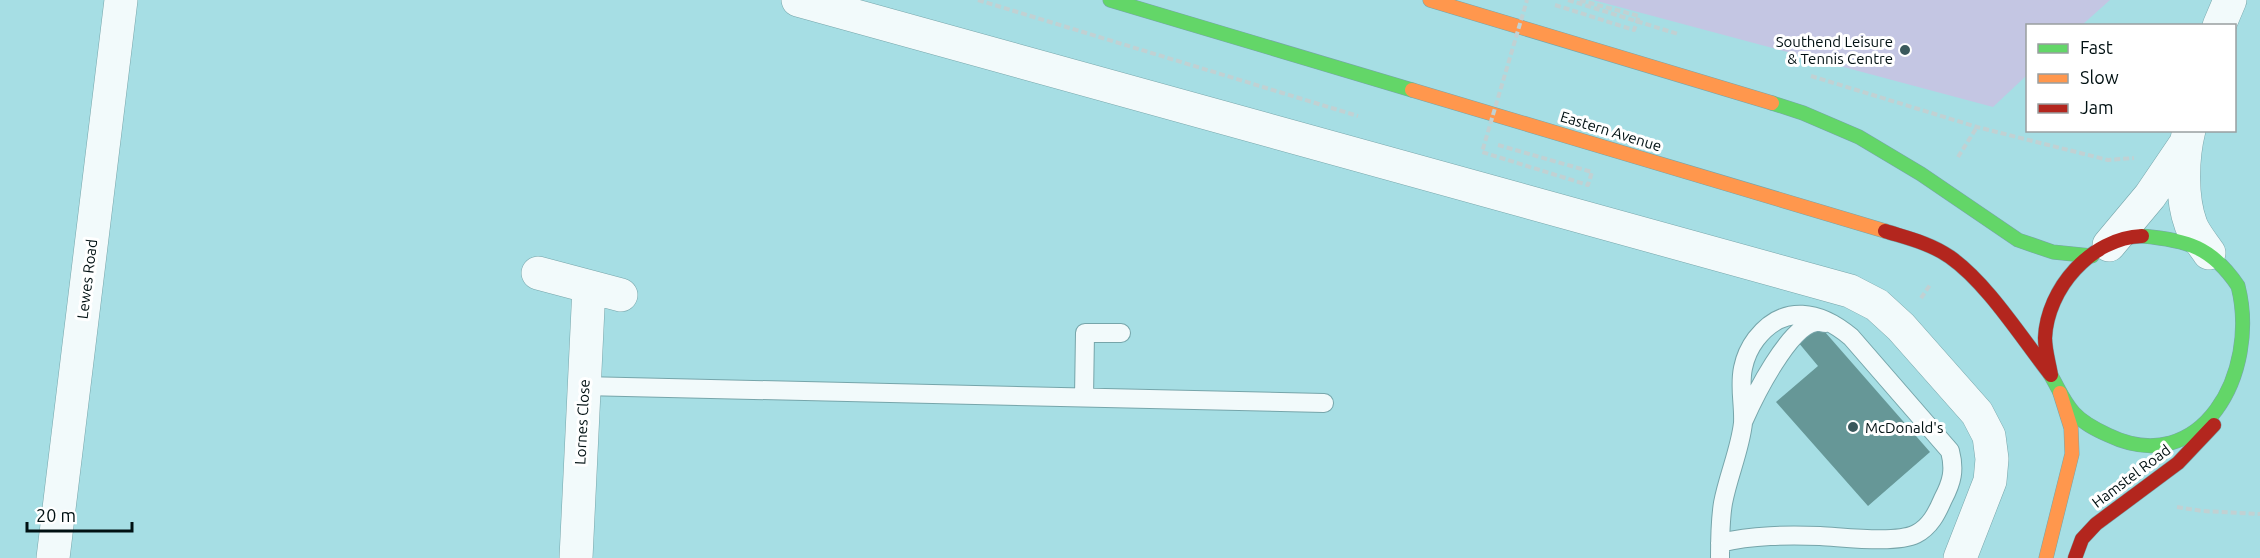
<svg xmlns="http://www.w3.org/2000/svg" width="2260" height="558" viewBox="0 0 2260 558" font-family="Ubuntu,sans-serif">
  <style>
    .green { fill: #c4c6e3 }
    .building { fill: #669797 }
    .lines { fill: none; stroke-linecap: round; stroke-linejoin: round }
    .lane-casing { stroke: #76a5aa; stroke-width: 20 }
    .street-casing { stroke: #76a5aa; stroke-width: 34 }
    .fast-casing { stroke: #76a5aa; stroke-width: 15 }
    .slow-casing { stroke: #76a5aa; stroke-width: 15 }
    .jam-casing { stroke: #76a5aa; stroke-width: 15 }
    .path { stroke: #c1d1d3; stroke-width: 4; stroke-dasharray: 6 3; stroke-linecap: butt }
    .lane { stroke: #f2fafb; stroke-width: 18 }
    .street { stroke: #f2fafb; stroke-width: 33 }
    .fast { stroke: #63d668; stroke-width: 14 }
    .slow { stroke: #ff974d; stroke-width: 14 }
    .jam { stroke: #b3261e; stroke-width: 14 }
    .path-bridge { stroke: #c1d1d3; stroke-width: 4; stroke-dasharray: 6 3; stroke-linecap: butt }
    .poi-dot { fill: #3a585c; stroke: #fff; stroke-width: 2 }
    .labels { text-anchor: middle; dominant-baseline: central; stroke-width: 6; stroke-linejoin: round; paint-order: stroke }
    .poi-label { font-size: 15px; fill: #001012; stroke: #fff; text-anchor: end }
    .street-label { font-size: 15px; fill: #001012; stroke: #fff }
  </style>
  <rect width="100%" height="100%" fill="#a6dee4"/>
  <path class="green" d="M1593,0H2110L2082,25L2028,26L2027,75L1993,107Z"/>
  <path class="building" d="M1818,324L1930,452L1868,506L1776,402L1818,366L1798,342Z"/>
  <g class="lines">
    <g class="lane-casing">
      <path id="lane" d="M583,386L1324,403
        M1084,397L1085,333H1121
        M1744,420C1754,397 1789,326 1816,322C1819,321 1822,323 1826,323
        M1720,543C1753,535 1787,535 1820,536C1843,537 1896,544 1916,534C1930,527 1937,513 1943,499C1952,482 1955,470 1950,451L1851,337C1820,311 1784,303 1756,339C1750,347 1745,358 1743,368C1739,387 1744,404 1743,423C1740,450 1728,476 1723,503C1720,521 1720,540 1720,558"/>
    </g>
    <g class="street-casing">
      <path id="street" d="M798,0L1850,291L1877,305L1901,327L1977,413L1989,436L1992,459L1990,481L1960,558
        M2219,26L2230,0
        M2189,130C2182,158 2181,198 2191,225C2195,235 2203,244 2209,253
        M2109,245L2150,196L2186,143
        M538,273L621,295
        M53,558L121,0
        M576,558L589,287"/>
    </g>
    <g class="fast-casing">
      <path id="fast" d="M1110,0L1412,90
        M1772,103L1803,113L1859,137L1921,174L2018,240L2053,252L2092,256
        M2050,374C2058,387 2063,401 2074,413C2083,423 2095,429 2108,435C2201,480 2260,373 2238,286C2212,247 2187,240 2142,236"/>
    </g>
    <g class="slow-casing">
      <path id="slow" d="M1430,0L1772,103
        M1412,90L1885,231
        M2046,558L2072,454L2071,428L2060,393"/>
    </g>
    <g class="jam-casing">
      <path id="jam" d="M1885,231C1907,238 1930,243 1950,257C1987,283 2021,337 2050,374
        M2051,375C2049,363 2045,350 2045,338C2047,289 2091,238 2142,236
        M2075,558L2082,539L2096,524L2178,463L2214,425"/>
    </g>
    <path class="path" d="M978,0L1358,116
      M1568,0L1678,34
      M1811,76L1977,127L2108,160L2134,158
      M1958,157L1977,127
      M1921,298L1930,285
      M2177,507L2202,511L2260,514"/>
    <use href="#lane" class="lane"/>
    <use href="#street" class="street"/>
    <use href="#fast" class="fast"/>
    <use href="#slow" class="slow"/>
    <use href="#jam" class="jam"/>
    <path class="path-bridge" d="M1555,5L1634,30L1639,16L1579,0
      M1498,145L1592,172L1588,185L1482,152L1527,0"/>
  </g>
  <g class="poi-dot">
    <circle cx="1905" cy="50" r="6"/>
    <circle cx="1853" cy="427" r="6"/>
  </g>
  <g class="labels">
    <g class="poi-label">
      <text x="1893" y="41">Southend Leisure<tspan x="1893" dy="17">&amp; Tennis Centre</tspan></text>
      <text x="1865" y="427" text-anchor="start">McDonald's</text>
    </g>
    <g class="street-label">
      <text transform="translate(1611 131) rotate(17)">Eastern Avenue</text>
      <text transform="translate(87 279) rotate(-83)">Lewes Road</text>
      <text transform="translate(582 422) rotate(-87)">Lornes Close</text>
      <text transform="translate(2131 476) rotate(-37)">Hamstel Road</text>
    </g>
  </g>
  <rect x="2026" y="24" width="210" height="108" fill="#ffffff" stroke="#999fa0" stroke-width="1.5"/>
  <rect x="2038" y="44" width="30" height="9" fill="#63d668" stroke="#999fa0" stroke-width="1.5"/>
  <text x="2080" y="54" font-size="18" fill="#001012">Fast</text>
  <rect x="2038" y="74" width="30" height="9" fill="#ff974d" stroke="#999fa0" stroke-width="1.5"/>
  <text x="2080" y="84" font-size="18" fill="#001012">Slow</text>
  <rect x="2038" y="104" width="30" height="9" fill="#b3261e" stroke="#999fa0" stroke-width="1.5"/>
  <text x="2080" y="114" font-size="18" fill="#001012">Jam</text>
  <path d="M27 522v9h105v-9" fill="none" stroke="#001012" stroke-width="3"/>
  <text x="36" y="522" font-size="18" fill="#001012" stroke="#ffffff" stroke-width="4.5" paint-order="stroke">20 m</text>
</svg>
